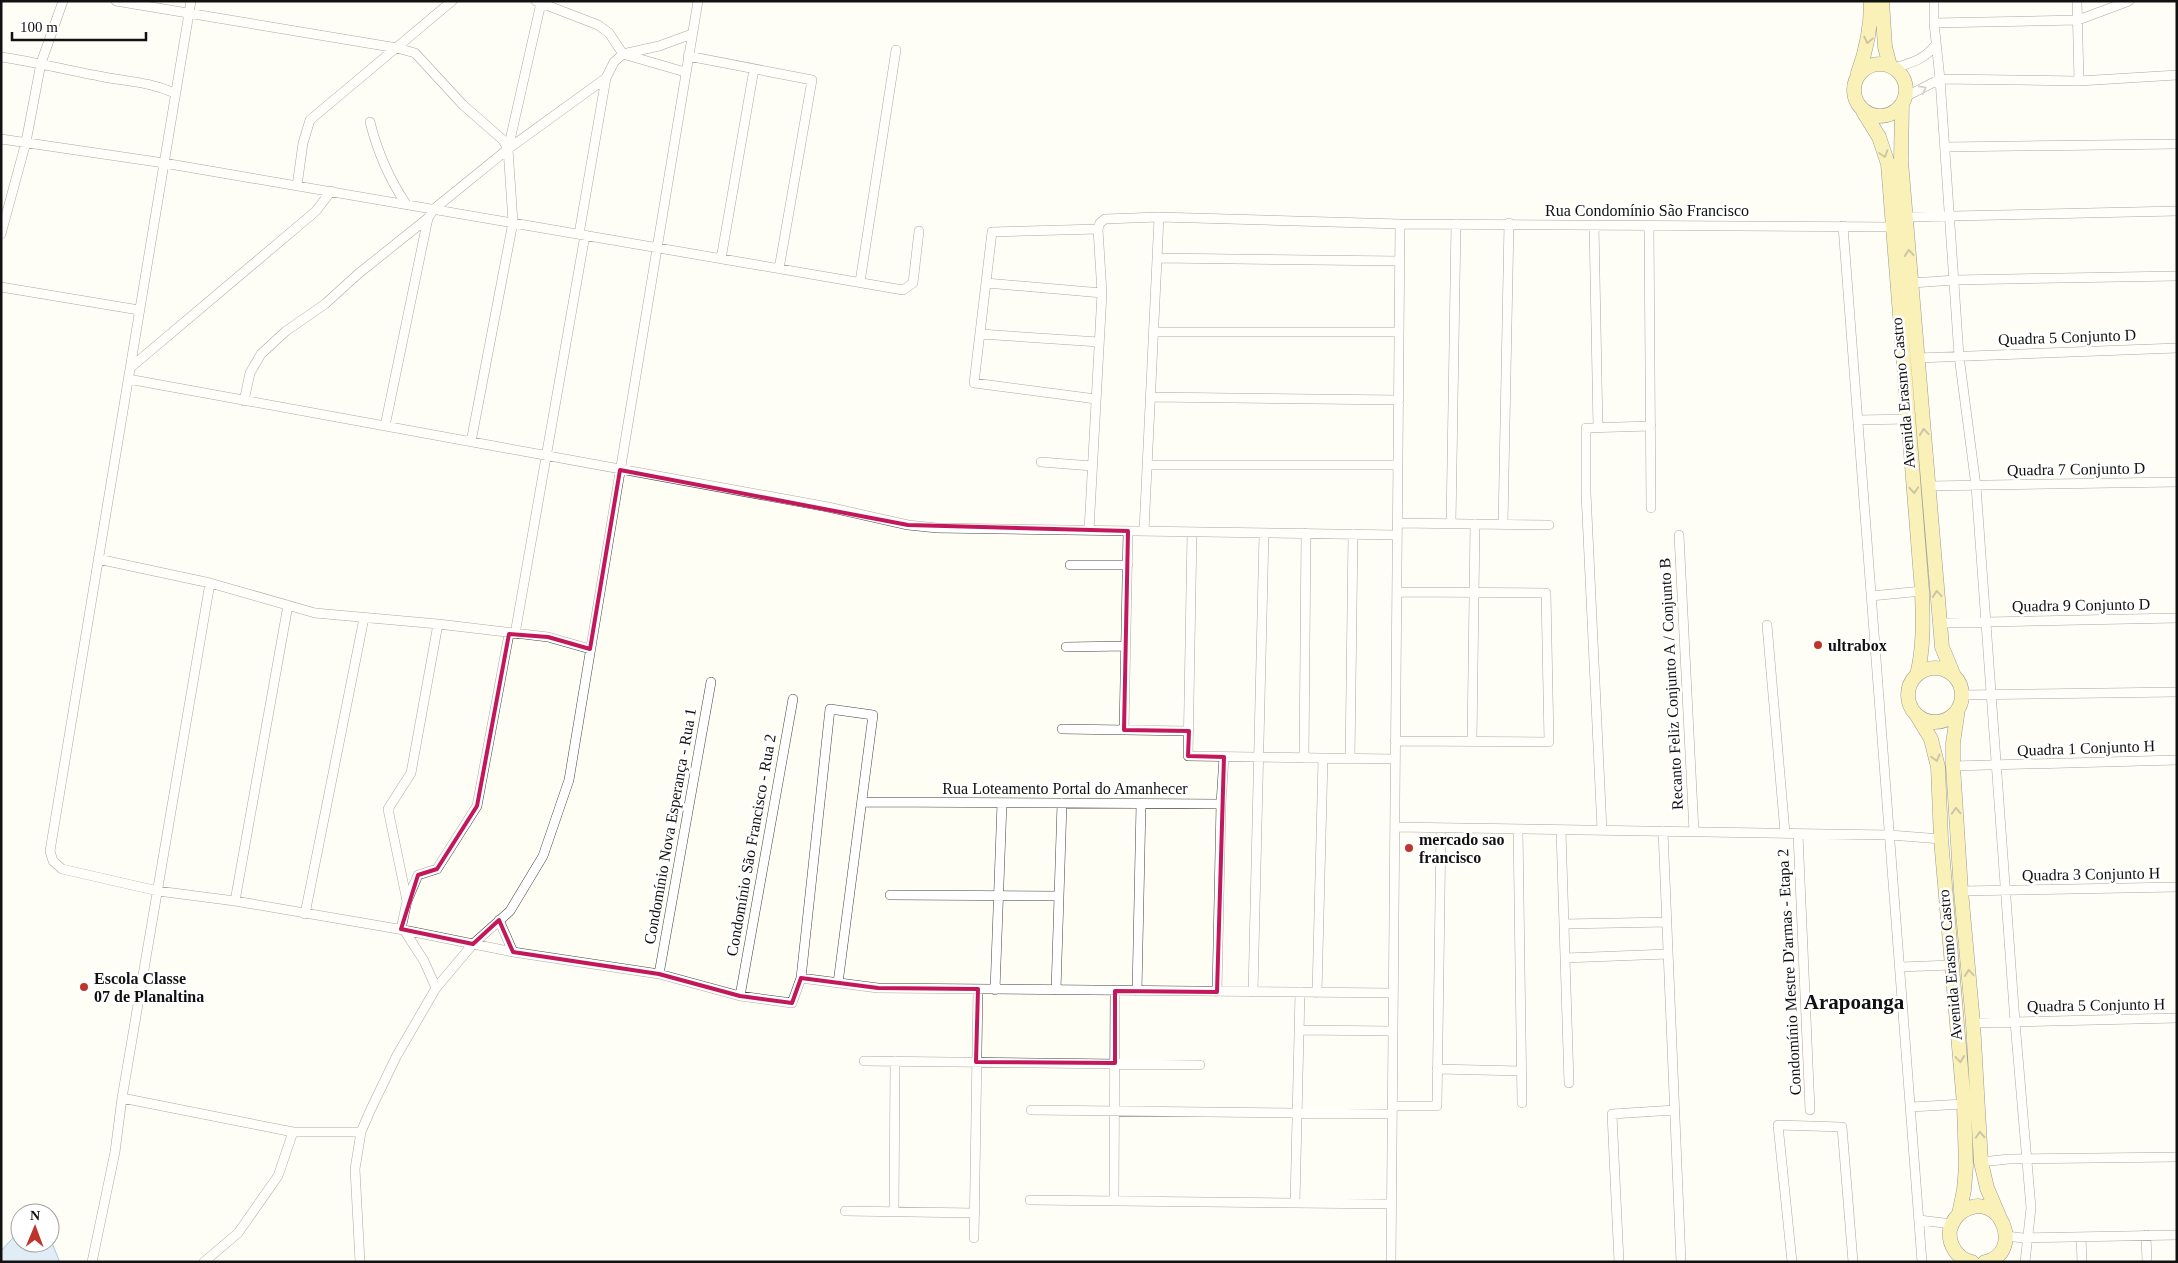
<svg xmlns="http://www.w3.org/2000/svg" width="2178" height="1263" viewBox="0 0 2178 1263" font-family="Georgia,serif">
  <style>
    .water { fill: #bbd9f5; stroke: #4485ca }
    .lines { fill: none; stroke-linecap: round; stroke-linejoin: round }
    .minor-casing { stroke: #444; stroke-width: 10 }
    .primary-casing { stroke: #222; stroke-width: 15 }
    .minor { stroke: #fff; stroke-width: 9 }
    .primary { stroke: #f4e370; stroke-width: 14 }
    .oneway { stroke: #8e8445 }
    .oneway2 { stroke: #a0a0a0 }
    .marked { fill: none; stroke: #c2185b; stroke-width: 4; stroke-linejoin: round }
    .poi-dot { fill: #be352c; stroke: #fff; stroke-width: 2 }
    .labels { text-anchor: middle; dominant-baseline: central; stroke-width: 5; stroke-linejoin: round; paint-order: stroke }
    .street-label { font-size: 16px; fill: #111; stroke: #fff }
    .poi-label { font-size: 16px; font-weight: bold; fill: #111; stroke: #fff; text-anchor: start }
    .district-label { font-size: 21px; font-weight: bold; fill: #111; stroke: #fff }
  </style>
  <rect width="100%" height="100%" fill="#fffef5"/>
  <path class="water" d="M20,1230V1243H50V1238L59,1260L58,1262H1V1251Z"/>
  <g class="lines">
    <g class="minor-casing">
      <path id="minor" d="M116,1L397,48L415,53L463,105L503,140L508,149L513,222L471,442
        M191,1L50,851L53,861L62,869L158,891L235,901L404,930L513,952L659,974L740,996L792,1003L801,978L830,709L873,715L838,983
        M536,1L598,25L609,33L623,54L685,72
        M1934,1V23L1940,79L1959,356L1976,486L2015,1022L2031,1208L2025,1262
        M2077,1L2079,81
        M1934,23L2078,20L2129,1
        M688,56L812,80L779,269
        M1,57C36,62 70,71 104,77C132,82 148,82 175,93
        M1894,68C1911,63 1926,59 1936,44
        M1905,97L1940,79L2079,81L2177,75
        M370,122C377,150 390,180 406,204
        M1,139L164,163L903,290L913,283L919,231
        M1945,147L2177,144
        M508,149L541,3
        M297,186L303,143L310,120L452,1
        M1906,217L2177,211
        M1594,225L1598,428
        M1649,225L1651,508
        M1843,226L1922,1262
        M1,234L26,142L41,63L63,1
        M579,234L606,78
        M1158,258L1400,261
        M721,259L754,69
        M860,282L896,50
        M986,283L1102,293
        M1912,283L1955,280L2177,276
        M1,287L139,310
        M1154,332H1399
        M980,334L1099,342
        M1918,358L2177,348
        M130,368L316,211L331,191
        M128,379L828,507L908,525L937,528L1397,535
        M1151,397L1399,400
        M1096,399L974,383L992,232L1098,229
        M244,401L250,373L261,354L286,331L325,304L358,274L428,218
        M1858,420L1909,419
        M385,426L428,218L434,209L508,149L606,78L614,62L623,54L659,46L692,34
        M1041,462L1092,466
        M1147,465H1398
        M1929,486L2177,482
        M1398,523L1549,525
        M1451,523L1456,224
        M1503,524L1509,223
        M1089,530L1102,293L1098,229L1100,223L1105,219L1159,217L1400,224L1893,227
        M1144,531L1159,217
        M1192,532L1188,756L1395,759
        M1679,535L1694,832
        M98,559L210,583L315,613L438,624L548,637L590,649
        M1070,565H1128
        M1871,596L1922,591
        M1940,623L2177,618
        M1767,625L1785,833
        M515,634L585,235
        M1066,647L1126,646
        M1962,695L2177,692
        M1062,729L1189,731
        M1124,730L1128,531
        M1395,741L1549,742L1546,593L1397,592
        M1472,741L1475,524
        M1304,758L1306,533
        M1350,759L1353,534
        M1953,766L2177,760
        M862,802L1221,804
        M1395,827L1890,835L1941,839
        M1518,829L1522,1103
        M1561,830L1569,1083
        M1602,830L1586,493V428L1651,426
        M1663,831L1681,1262
        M1798,834L1810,1110
        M1961,891L2177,887
        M890,895L1059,896
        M235,901L288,605
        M407,901L388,809L411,773L438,624
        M305,914L364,618
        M499,920L513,952
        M1564,924L1667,922
        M401,929L407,901L418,875L437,869L477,806L509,634
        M404,930L424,961L436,988
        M1565,958L1668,954
        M1900,967L1952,965
        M659,974L711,682
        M801,978L878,988L1393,993
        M995,990L1002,803
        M1056,990L1062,803
        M1137,991L1141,804
        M1217,992L1221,804L1224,757
        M1253,992L1264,533
        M1317,993L1323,758
        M740,996L793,699
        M1973,1023L2177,1018
        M1299,1030L1393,1031
        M864,1061L1200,1065
        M1437,1069L1521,1071
        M122,1098L293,1132H361
        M1392,1106H1437L1441,828
        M1911,1107L1964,1104
        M1031,1110L1392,1114
        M1981,1162L2009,1159L2177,1157
        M1030,1200L1391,1204
        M1114,1201L1115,991
        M1295,1203L1300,992
        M845,1211L975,1213
        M894,1211L895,1061
        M1919,1220L1952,1224
        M2146,1235L2147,1262
        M2006,1236L2023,1238L2177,1235
        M2081,1237L2082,1262
        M974,1238L978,989
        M92,1262L115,1152L122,1098L210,583
        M204,1262L238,1233L278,1176L293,1132
        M360,1262L355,1169L361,1132L370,1111L396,1057L436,988L473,944L510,911L543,856L569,780L698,1
        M1391,1262L1400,224
        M1619,1262L1612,1114L1675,1110
        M1792,1262L1778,1125L1842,1127L1853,1262"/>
    </g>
    <g class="primary-casing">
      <path id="primary" d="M1882,1L1885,47L1890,66
        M1854 90a26 26 0 1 1 52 0a26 26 0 1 1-52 0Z
        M1858,73C1867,49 1871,27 1871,1
        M1902,104L1901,161L1940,623L1942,647L1954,676
        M1863,111L1879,137L1888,164L1922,591C1923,621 1924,647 1917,675
        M1908 695a27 27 0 1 1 54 0a27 27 0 1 1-54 0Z
        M1958,709L1953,743V766L1961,891L1973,1023L1981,1162L1987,1188L1999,1216
        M1916,714L1931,739L1938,767L1941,839L1964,1104L1966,1166L1964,1190L1959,1214
        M1972,1262C1957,1259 1948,1244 1950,1230C1952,1222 1957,1215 1963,1211C2001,1188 2025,1254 1985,1262"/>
    </g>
    <use href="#minor" class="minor"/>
    <use href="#primary" class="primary"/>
  </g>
  <defs><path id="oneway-chevron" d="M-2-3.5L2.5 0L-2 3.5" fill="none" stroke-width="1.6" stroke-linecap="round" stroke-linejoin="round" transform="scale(1.25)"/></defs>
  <g class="oneway">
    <use href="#oneway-chevron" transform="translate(1868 40) rotate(102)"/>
    <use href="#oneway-chevron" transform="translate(1884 154) rotate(72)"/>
    <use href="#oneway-chevron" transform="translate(1909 253) rotate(-95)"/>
    <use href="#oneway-chevron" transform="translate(1924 432) rotate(-95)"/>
    <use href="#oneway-chevron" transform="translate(1914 490) rotate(86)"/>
    <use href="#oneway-chevron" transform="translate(1937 594) rotate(-95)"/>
    <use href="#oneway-chevron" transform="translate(1936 758) rotate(75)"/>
    <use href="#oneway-chevron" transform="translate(1956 811) rotate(-93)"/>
    <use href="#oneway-chevron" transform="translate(1969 973) rotate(-95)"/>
    <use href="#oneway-chevron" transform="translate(1960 1059) rotate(85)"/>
    <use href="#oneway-chevron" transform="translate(1980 1135) rotate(-93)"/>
  </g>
  <use class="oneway2" href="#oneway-chevron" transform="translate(1923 89) rotate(-26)"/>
  <path d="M0 0H2178V1263H0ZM620,470L908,525L1128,531L1124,730L1189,731L1188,756L1224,757L1217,992L1115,991V1063L976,1062L978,989L878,988L801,978L792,1003L740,996L659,974L513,952L499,920L473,944L401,929L418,875L437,869L477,806L509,634L548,637L590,649Z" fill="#fffef5" fill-opacity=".55" fill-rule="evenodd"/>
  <path class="marked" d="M620,470L908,525L1128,531L1124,730L1189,731L1188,756L1224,757L1217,992L1115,991V1063L976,1062L978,989L878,988L801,978L792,1003L740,996L659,974L513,952L499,920L473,944L401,929L418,875L437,869L477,806L509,634L548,637L590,649Z"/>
  <g class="poi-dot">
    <circle cx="1818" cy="645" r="5"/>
    <circle cx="1409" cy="848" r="5"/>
    <circle cx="84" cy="987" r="5"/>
  </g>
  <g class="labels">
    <g class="street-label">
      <text x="1647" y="210">Rua Condomínio São Francisco</text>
      <text transform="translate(2067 337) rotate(-2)">Quadra 5 Conjunto D</text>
      <text transform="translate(1903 393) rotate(-95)">Avenida Erasmo Castro</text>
      <text transform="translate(2076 469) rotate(-1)">Quadra 7 Conjunto D</text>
      <text transform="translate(2081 605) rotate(-1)">Quadra 9 Conjunto D</text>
      <text transform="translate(1671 684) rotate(-93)">Recanto Feliz Conjunto A / Conjunto B</text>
      <text transform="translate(2086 748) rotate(-2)">Quadra 1 Conjunto H</text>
      <text x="1065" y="788">Rua Loteamento Portal do Amanhecer</text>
      <text transform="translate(670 826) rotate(-80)">Condomínio Nova Esperança - Rua 1</text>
      <text transform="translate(751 845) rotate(-80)">Condomínio São Francisco - Rua 2</text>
      <text transform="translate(2091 874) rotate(-1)">Quadra 3 Conjunto H</text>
      <text transform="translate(1950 965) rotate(-95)">Avenida Erasmo Castro</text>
      <text transform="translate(1789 972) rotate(-93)">Condomínio Mestre D'armas - Etapa 2</text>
      <text transform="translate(2096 1005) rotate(-1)">Quadra 5 Conjunto H</text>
    </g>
    <g class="poi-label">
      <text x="1828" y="645">ultrabox</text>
      <text x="1419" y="839">mercado sao<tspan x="1419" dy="18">francisco</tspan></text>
      <text x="94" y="978">Escola Classe<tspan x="94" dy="18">07 de Planaltina</tspan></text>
    </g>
    <g class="district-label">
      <text x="1854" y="1002">Arapoanga</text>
    </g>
  </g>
  <rect width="2178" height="1263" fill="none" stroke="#111111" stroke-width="5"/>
  <g transform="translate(35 1228) rotate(1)"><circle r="24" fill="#ffffff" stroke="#a0a0a0"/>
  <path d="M0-4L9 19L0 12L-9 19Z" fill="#be352c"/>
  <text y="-8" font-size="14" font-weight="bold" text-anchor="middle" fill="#111111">N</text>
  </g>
  <path d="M12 32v8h134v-8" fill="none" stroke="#111111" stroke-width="2.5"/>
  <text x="20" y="32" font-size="15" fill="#111111" stroke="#ffffff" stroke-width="4" paint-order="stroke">100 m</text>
</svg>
